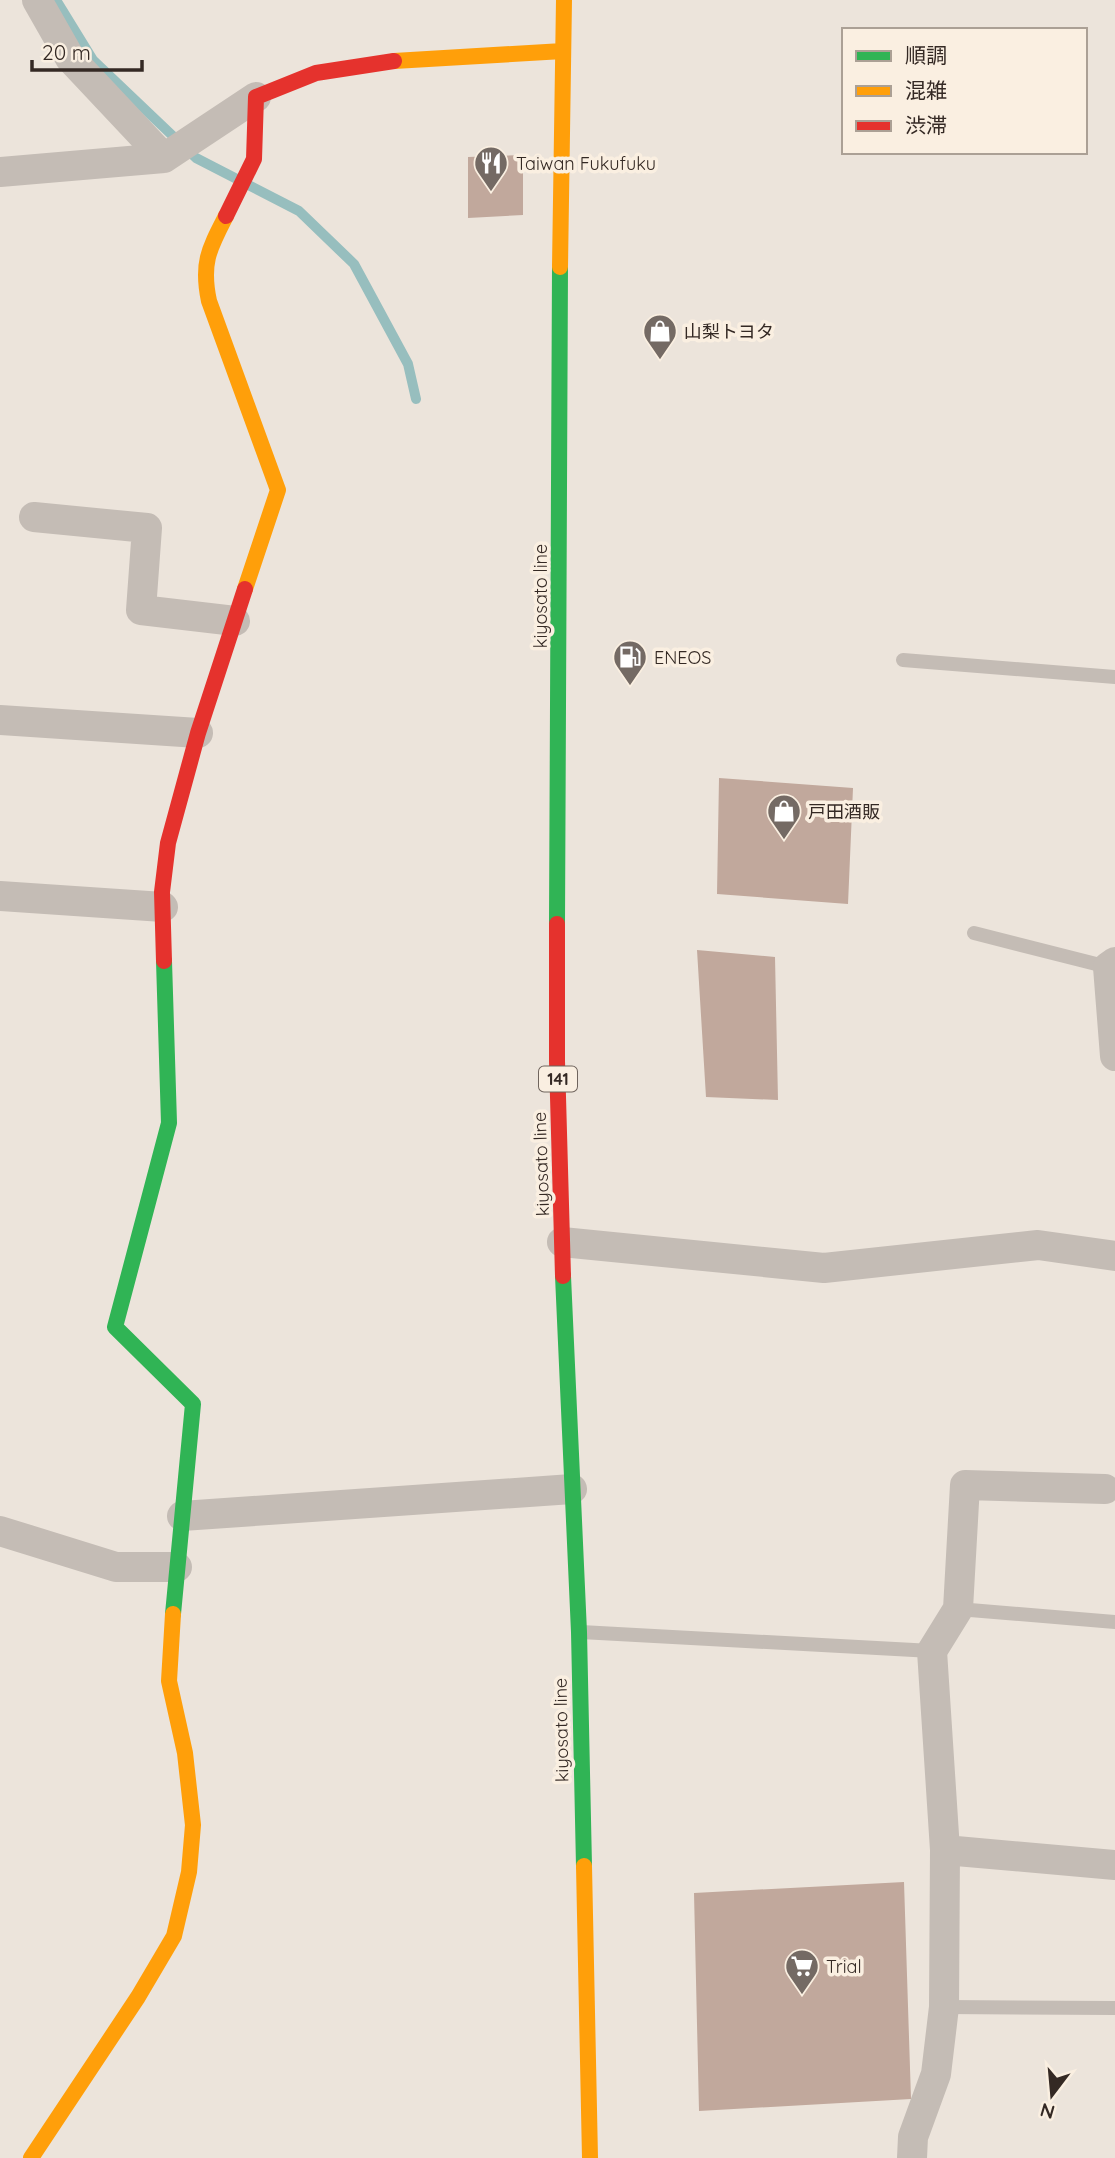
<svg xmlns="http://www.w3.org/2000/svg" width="1115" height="2158" viewBox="0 0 1115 2158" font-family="Quicksand,'Noto Sans JP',sans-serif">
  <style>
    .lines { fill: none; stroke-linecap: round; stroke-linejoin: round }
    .stream { stroke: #97bebe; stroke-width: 10 }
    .building { fill: #c1a89c }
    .lane { stroke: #c4bcb5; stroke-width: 14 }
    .street { stroke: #c4bcb5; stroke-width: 30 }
    .fast { stroke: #30b455; stroke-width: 16 }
    .slow { stroke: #ff9f0a; stroke-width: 16 }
    .jam { stroke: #e5322d; stroke-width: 16 }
    .labels { text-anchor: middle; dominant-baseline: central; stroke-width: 7; stroke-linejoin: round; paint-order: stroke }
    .shield { fill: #faefe1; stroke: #6f645d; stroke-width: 2 }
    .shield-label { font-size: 16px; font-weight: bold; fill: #342924 }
    .poi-label { font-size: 18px; fill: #342924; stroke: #faefe1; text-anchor: start }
    .street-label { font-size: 18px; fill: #342924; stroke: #faefe1 }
  </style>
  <rect width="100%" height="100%" fill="#ece4db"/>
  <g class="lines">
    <path class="stream" d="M56,0L93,60L196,158L299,211L354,264L408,364L416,399"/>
  </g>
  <path class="building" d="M523,155V215L468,218V157Z
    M719,778L853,788L848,904L717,894Z
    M697,950L775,957L778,1100L706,1097Z
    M904,1882L911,2099L699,2111L694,1893Z"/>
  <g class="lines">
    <path class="lane" d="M903,660L1115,677
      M974,933L1108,967
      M958,1609L1115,1622
      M581,1632L932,1651
      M944,2007L1115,2008"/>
    <path class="street" d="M37,0L70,58L164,158
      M0,172L164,158L256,97
      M34,517L147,528L141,610L235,621
      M0,720L198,733
      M0,896L163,907
      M1115,962L1108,967L1115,1056
      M562,1242L824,1268L1038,1245L1115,1256
      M182,1516L572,1489
      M0,1531L116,1567H177
      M945,1850L1115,1865
      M912,2158L913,2137L936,2074L944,2007L945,1850L932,1651L958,1609L965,1485L1105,1489"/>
    <path class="fast" d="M557,924L560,267
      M164,961L169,1123L115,1327L193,1404L173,1614
      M563,1276L579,1632L584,1866"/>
    <path class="slow" d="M394,61L563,51
      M226,216C209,249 201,263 209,301L278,490L245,589
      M560,267L564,0
      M584,1866L590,2158
      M31,2158L138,1997L174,1936L189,1872L193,1825L185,1753L169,1681L173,1614"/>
    <path class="jam" d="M226,216L254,159L256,97L316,73L394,61
      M557,924V1061L563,1276
      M164,961L162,892L168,843L198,733L245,589"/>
  </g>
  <defs>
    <g id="restaurant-pin" transform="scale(1.75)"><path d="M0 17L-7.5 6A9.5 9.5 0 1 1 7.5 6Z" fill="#746a64" stroke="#faefe1"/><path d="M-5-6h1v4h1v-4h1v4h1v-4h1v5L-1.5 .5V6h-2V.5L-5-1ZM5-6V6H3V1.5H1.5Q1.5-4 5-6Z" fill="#fff"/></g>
    <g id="shop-pin" transform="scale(1.75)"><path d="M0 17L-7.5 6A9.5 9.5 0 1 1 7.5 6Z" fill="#746a64" stroke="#faefe1"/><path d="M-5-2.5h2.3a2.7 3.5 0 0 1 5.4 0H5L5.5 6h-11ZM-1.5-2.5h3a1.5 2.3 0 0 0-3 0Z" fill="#fff"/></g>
    <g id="fuel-pin" transform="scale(1.75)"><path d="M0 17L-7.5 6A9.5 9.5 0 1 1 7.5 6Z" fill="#746a64" stroke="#faefe1"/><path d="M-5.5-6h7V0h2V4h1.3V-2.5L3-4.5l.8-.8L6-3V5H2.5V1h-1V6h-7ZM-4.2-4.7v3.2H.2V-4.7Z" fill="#fff"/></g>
    <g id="supermarket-pin" transform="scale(1.75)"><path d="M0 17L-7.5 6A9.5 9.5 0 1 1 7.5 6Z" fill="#746a64" stroke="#faefe1"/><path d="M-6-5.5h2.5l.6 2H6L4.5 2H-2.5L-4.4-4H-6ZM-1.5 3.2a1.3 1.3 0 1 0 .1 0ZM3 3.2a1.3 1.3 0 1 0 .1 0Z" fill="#fff"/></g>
  </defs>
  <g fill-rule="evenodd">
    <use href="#restaurant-pin" x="491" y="163"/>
    <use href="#shop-pin" x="660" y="331"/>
    <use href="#fuel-pin" x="630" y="657"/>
    <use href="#shop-pin" x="784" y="811"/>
    <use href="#supermarket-pin" x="802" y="1966"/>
  </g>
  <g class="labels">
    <rect class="shield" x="539" y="1066.5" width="38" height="25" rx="5"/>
    <g class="shield-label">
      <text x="558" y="1079">141</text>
    </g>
    <g class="poi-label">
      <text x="516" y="163">Taiwan Fukufuku</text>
      <text x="684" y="331">山梨トヨタ</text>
      <text x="654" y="657">ENEOS</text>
      <text x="808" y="811">戸田酒販</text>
      <text x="826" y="1966">Trial</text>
    </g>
    <g class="street-label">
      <text transform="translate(540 596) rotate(-90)">kiyosato line</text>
      <text transform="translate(541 1164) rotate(-92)">kiyosato line</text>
      <text transform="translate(561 1730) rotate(-91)">kiyosato line</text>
    </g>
  </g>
  <rect x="842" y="28" width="245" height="126" fill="#faefe1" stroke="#aba095" stroke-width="2"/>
  <rect x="856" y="51" width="35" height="10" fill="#30b455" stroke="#aba095" stroke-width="2"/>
  <text x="905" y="63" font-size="21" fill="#342924">順調</text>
  <rect x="856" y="86" width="35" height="10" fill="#ff9f0a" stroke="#aba095" stroke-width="2"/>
  <text x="905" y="98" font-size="21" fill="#342924">混雑</text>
  <rect x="856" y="121" width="35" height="10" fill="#e5322d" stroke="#aba095" stroke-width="2"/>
  <text x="905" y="133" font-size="21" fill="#342924">渋滞</text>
  <g transform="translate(1052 2095) rotate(196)" stroke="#faefe1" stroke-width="5" paint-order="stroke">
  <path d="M0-5L12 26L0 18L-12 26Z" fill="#342924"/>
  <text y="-10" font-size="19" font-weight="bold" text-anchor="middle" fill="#342924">N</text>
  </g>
  <path d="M32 60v10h110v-10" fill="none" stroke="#342924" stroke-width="3.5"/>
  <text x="42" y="60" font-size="21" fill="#342924" stroke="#faefe1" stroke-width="5" paint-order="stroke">20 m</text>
</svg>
